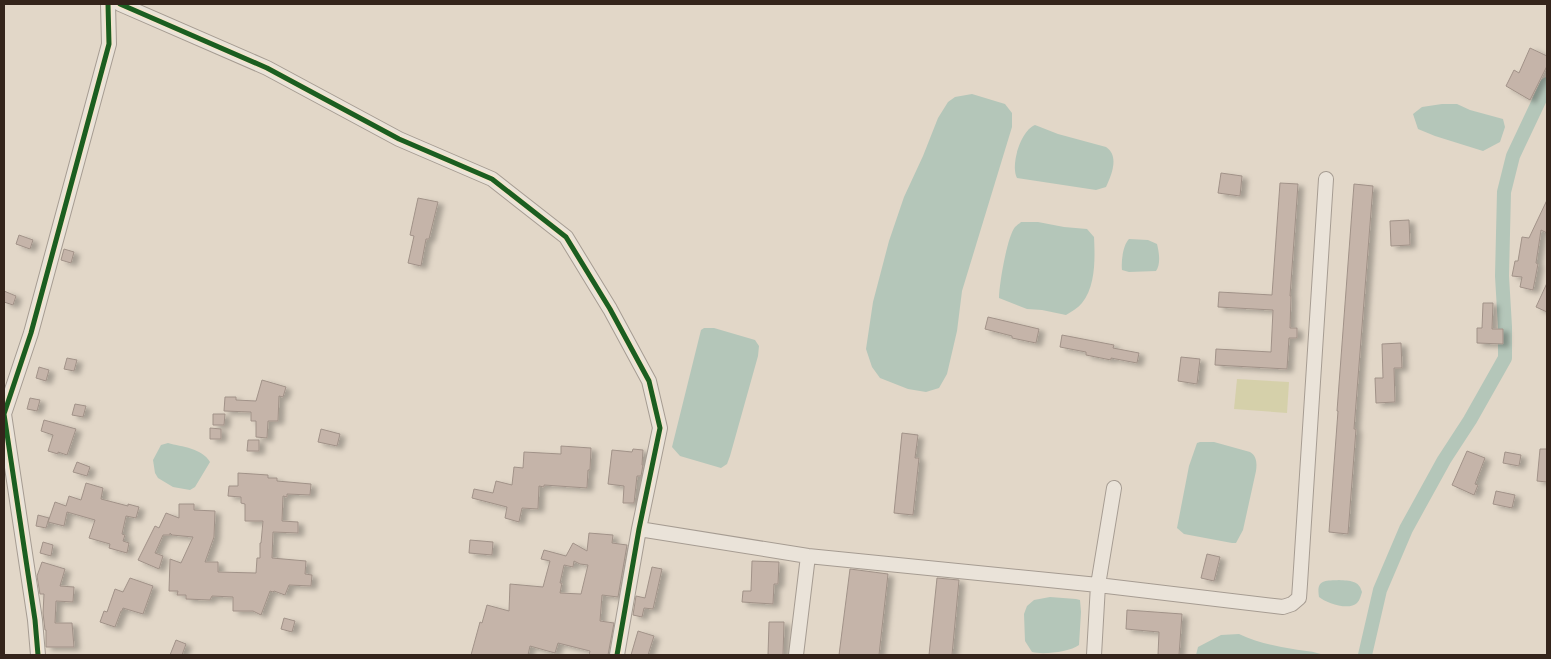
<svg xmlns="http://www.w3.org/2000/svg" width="1551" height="659" viewBox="0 0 1551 659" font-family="'Times New Roman',serif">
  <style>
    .green { fill: #d5d0aa }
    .water { fill: #b4c6b9 }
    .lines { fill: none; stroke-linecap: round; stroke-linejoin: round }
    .canal { stroke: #b4c6b9; stroke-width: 14 }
    .building { fill: #c5b4a9; stroke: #a19288; fill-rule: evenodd; filter: url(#shadow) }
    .minor-casing { stroke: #a69c92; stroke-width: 16 }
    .minor { stroke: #eae3d9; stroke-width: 14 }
    .cycleway-casing { stroke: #f5e4cc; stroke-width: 8 }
    .cycleway { stroke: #1b5e20; stroke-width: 5 }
  </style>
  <defs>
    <filter id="shadow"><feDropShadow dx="5.5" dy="3" stdDeviation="2.5" flood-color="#0004"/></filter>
  </defs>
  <rect width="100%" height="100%" fill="#e2d7c8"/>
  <path class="green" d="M1237,379L1289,382L1287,413L1234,409Z"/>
  <path class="water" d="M972,94L1005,104L1012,113V127L962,291L957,331L947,374L939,388L926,392L908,389L880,378L872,367L866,349L873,302L889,241L904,197L923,156L938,118L948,102L955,97Z
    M1442,104H1457L1470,110L1503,119L1505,127L1500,142L1483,151L1435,136L1418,129L1413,114L1422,107Z
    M1035,125L1058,134L1106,147C1120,156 1111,176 1106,187L1096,190L1017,178C1010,165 1021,130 1035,125Z
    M1021,222H1038L1064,227L1087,229L1094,237C1095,257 1096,286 1082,303C1078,308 1072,311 1066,315L1042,310L1027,309L999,298C999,285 1007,237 1015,227C1017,225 1019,224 1021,222Z
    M1129,239L1148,240L1157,244C1159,252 1161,264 1156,271L1129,272L1122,270C1121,261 1123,245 1129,239Z
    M704,328H714L755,340L759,346L758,356L730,456L727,464L721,468L680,456L672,447L701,330Z
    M1200,442H1214L1250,452C1257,456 1257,464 1256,471L1243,530L1236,543H1232L1184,534L1177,528L1189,466L1197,443Z
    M168,443C182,447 202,448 210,462L195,487L190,490L173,487L158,478L155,473L153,460L161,445Z
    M1339,580C1350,581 1359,580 1362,592C1361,595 1360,600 1357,603C1349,611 1326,603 1319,597C1316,579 1325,581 1339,580Z
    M1050,597L1076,599L1080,600L1081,612L1079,645C1070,652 1043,655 1032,652L1025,641L1024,614L1027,606L1034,600Z
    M1239,634C1256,642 1274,646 1293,649C1304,651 1313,651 1324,655H1196L1198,647L1221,635Z"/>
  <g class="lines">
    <path class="canal" d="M1365,655L1380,590L1406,529L1444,460L1470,420L1505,358V327L1502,276L1504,192L1513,156L1547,84"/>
  </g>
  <path class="building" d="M1530,48L1547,56V66L1530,100L1506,86L1514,70L1519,73Z
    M1221,173L1242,176L1240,196L1218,193Z
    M1280,183L1298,184L1290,296H1291L1290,328H1297V338H1289L1287,369L1215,365L1216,349L1271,352L1273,310L1218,307L1219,292L1272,295Z
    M1354,184L1373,186L1354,429H1356L1348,534L1329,532L1338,411H1337Z
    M418,198L438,202L429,239H426L421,266L408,263L414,236L410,235Z
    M1547,200V233L1541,230L1536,263L1538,264L1533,290L1520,287L1522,277L1512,276L1515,261H1518L1522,237L1529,238Z
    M1409,220L1410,245L1391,246L1390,221Z
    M19,235L33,240L30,249L16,244Z
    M64,249L74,252L71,263L61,260Z
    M1547,283V312L1536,307Z
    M4,291L16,296L13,305L4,302Z
    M1483,303H1493L1492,329H1503V344L1477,343V328H1482Z
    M988,317L1039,329L1036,343L1012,338V336L985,329Z
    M1062,335L1114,345L1113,348L1139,353L1137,363L1111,358V360L1086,355V352L1060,347Z
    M1401,343L1402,368H1394L1395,402L1376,403L1375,378H1383L1382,344Z
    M1181,357L1200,359L1197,384L1178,381Z
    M67,358L77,360L74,371L64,369Z
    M39,367L49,370L46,381L36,378Z
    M262,380L286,387L283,397L279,396L278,421H268L267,438L256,437V421H251V412L224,411L225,397H236V400L256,401Z
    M30,398L40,400L37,411L27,409Z
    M75,404L86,406L83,417L72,415Z
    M213,414H225L224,425H213Z
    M44,420L76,429L67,455L58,452V454L48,451L53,435L41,431Z
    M210,428L221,429V439H210Z
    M321,429L340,434L337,446L318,442Z
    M902,433L918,435L915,458H919L913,515L894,513Z
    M248,440H259V451H247Z
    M561,446L591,448L590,470H588L587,488L544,485V487L539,486L538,509L522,508L519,522L505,518L507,507L472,498L474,489L493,493L496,481L512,485L514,467L523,468L524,452L561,454Z
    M633,449L643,450L642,465H643L641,476H637L634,503H623L624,486L608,484L612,450L632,452Z
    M1540,449H1547V482L1537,481Z
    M1467,451L1485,458L1475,484L1478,485L1474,495L1452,485Z
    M1505,452L1521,455L1519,466L1503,463Z
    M77,462L90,467L87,476L73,472Z
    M238,473L268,475V478H277V481L311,484L310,495L287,494V497L283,496L282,521L298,522V533L273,532L272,558L306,561L305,574L312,575L311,586L289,585L285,595L274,591L273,592L270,591L261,615L253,611H233V597L212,596L210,600L186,599V595H177L178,591H169L170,559L181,563L193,537L172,535L170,533V535H163L155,553L163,556L159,569L138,560L155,526L159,528L166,513L179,518V504H194V510L215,511L214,537L205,562H218V572L256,573L257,558H260V543H261L263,521H245V504L241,503V497L228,496L229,486H238Z
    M86,483L103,488L101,499L128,506V504L139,507L136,518L126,516L122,534L125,535L123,541L129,543L127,553L109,548L110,544L89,538L95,520L67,512L64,526L48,522L55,502L66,506L69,496L81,500Z
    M1496,491L1515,495L1512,508L1493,504Z
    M38,515L49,518L46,528L36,526Z
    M589,533L613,535L612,543L627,545L618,597L602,595L600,621L614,623L608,655H589L590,651L558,643L555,653L530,646L528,655H471L480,622L482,623L487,605L509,611L510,584L543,587L550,561L541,559L544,550L566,556L573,543L587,551ZM574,561L580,564L588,565L581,594L560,593L562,583H560L564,565L573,567Z
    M470,540L493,542L492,555L469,553Z
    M43,542L53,545L51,556L40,553Z
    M1207,554L1220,557L1214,581L1201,578Z
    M752,561L779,562L778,584H774L773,604L742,602L743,591H751Z
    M42,562L65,569L60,586L74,587L73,602L56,601L55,623H72L74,647H46V630H45L43,613L44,594H40L37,576Z
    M652,567L662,569L653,609L644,608L642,617L633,615L636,596L645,598Z
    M850,569L888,574L879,655H839Z
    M130,578L153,586L143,614L123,608L122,611H121L115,627L100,622L104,611L107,612L115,589L123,592Z
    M937,578L959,580L952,655H929Z
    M1127,610L1182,614L1179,655H1158L1159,632L1126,629Z
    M284,618L295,621L292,632L281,629Z
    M769,622H784L783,655H768Z
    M638,631L654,636L648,655H631Z
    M176,640L186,644L182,655H170Z"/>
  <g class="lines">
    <g class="minor-casing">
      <path id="minor" d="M120,4L267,68L399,139L492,179L566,237L610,309L649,381L660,428L639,529L617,655
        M639,529L808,556L1098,585L1283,607L1292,604L1299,598L1300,584L1326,179
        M38,655L35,620L4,414L31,333L109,44L108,4
        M796,655L808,556
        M1094,655L1098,585L1114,488"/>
    </g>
    <use href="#minor" class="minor"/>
    <g class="cycleway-casing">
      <path id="cycleway" d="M120,4L267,68L399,139L492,179L566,237L610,309L649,381L660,428L639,529L617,655
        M38,655L35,620L4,414L31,333L109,44L108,4"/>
    </g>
    <use href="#cycleway" class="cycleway"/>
  </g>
  <rect width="1551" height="659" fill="none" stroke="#34241b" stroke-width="10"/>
</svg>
